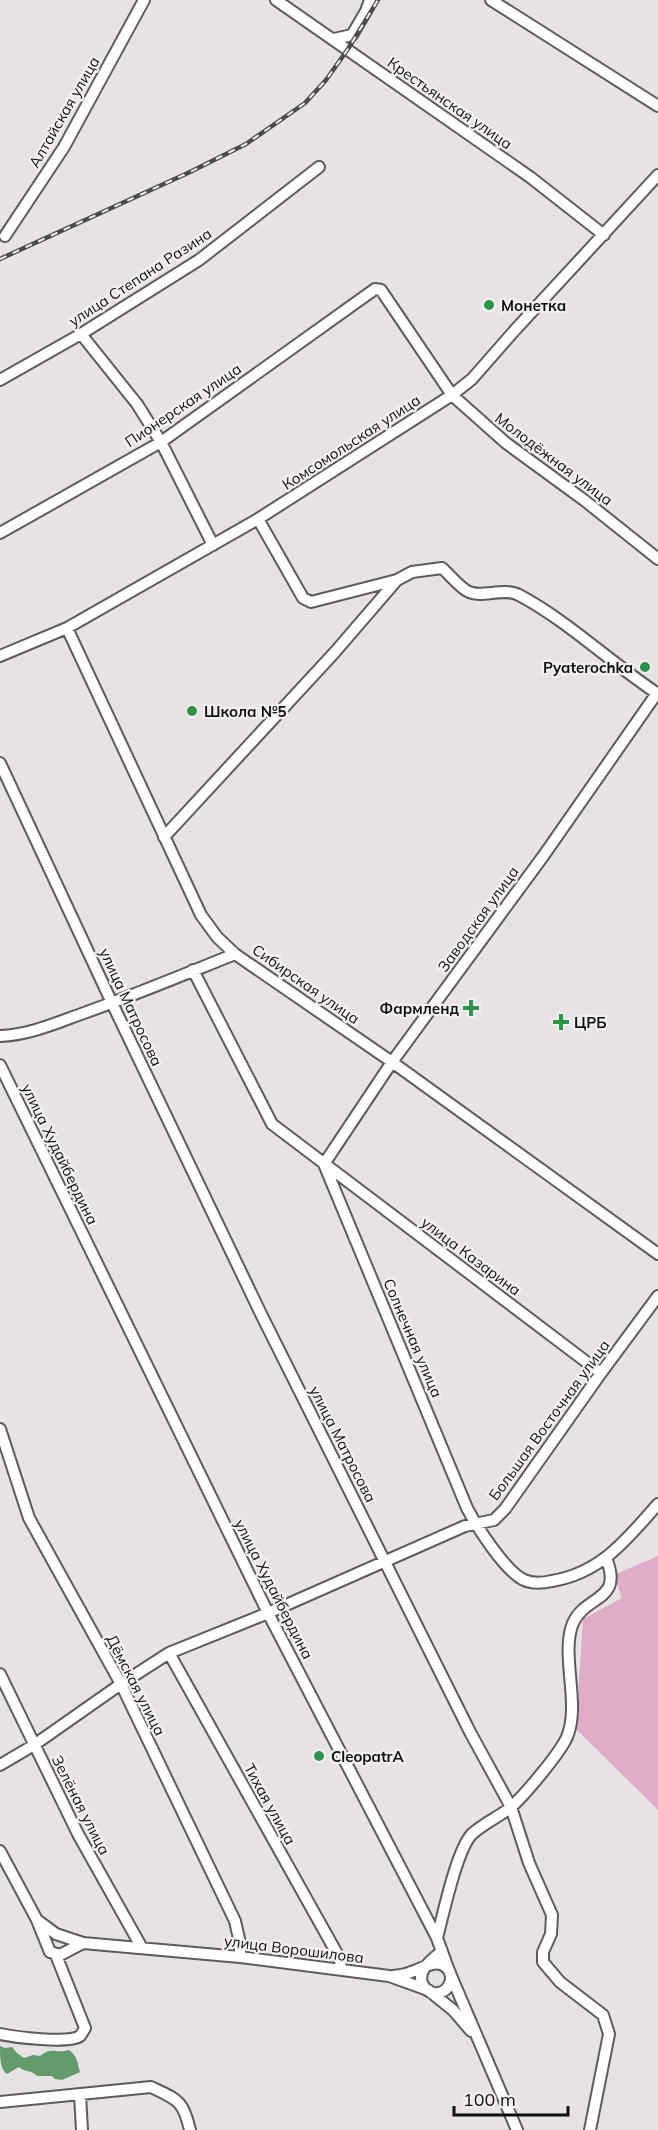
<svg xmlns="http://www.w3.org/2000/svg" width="658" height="2130" viewBox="0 0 658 2130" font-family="Mulish,sans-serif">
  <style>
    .green { fill: #dfacc9 }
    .water { fill: #639b6d }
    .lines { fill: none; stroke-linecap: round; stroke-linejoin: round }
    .minor-casing { stroke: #5f5b5d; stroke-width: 14 }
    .minor { stroke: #fff; stroke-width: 10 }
    .rail-casing { stroke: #4c4b4c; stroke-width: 4.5 }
    .rail { stroke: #f4f0f2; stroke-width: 2; stroke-dasharray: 7; stroke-linecap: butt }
    .poi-dot { fill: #2c934a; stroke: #f4f0f2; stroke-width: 2 }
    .labels { text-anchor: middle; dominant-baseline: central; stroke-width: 4.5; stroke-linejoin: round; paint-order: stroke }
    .street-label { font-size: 15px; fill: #100f10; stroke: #f4f0f2 }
    .poi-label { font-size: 15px; font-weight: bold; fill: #100f10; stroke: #f4f0f2; text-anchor: start }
  </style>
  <rect width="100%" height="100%" fill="#e7e3e5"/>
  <path class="green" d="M658,1556V1810L576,1729L583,1619L622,1598L614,1575Z"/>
  <path class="water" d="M0,2046L5,2048L12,2047L17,2053L24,2058L33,2055L40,2056C52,2046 56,2054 69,2050C78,2057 77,2062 80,2072L62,2080L55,2079L52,2076H37C32,2070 24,2072 19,2067L7,2074C0,2070 0,2056 0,2046Z"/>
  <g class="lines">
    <g class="minor-casing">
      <path id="minor" d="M276,0L530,177L604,235
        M491,0L658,106
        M334,39L352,35L366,11L370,0
        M5,236L64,147L144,0
        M81,334L137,404L161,442L213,545
        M0,380L81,334L199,260L319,167
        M258,519L303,598L311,602L397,580
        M0,533L161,442L375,289L381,290L452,395L506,443L584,500L658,559
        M67,628L201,915L217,937L235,954L392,1062L658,1254
        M0,656L67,628L258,519L452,395L472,379L515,330L658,175
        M0,763L112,1003L261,1314L470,1732L511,1807L529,1863L552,1915L551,1934L543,1952V1962L560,1982L603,2015L609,2034L590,2130
        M164,837L335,652L397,580L412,572L442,568C450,575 460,588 469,592C482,598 504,587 519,595C568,621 611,663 658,694
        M193,970L272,1124L601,1373
        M0,1036C29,1035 56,1023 84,1013C135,995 185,974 235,954
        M0,1065L268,1613L437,1938L449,1971L517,2130
        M324,1164L467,1508C477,1527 505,1571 524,1580C533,1584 543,1583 552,1581C601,1573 627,1539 658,1504
        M324,1164L392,1062L544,855L657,693
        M0,1429L29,1518L121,1684L235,1921L240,1943V1957
        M169,1653L340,1959L341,1970
        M0,1674L78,1834L142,1948
        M0,1765L34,1745L121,1684L169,1653L268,1613L465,1526L494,1520L505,1509L601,1373L658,1296
        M0,1851L37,1920L50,1952L60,1955L83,1943
        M37,1920L56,1934L83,1943L240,1957L389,1976L428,1990L453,2010L471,2031
        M437,1938C443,1915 457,1849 472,1834C483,1824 498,1817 510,1808C524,1796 560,1753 567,1737C581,1704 560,1654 573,1623C586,1594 624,1602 606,1558
        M393,1976C399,1975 405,1975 411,1972C422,1969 436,1958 446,1967C457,1977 448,1995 434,1993C429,1992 425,1989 423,1985C415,1971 433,1959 442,1951
        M0,2034C14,2037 69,2044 80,2036C82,2034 83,2031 85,2028L56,1955
        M80,2095L82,2130
        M0,2102L151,2087C178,2100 183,2100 190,2130"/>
    </g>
    <use href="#minor" class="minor"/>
    <g class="rail-casing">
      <path id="rail" d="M0,259L190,172L246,144L305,103L326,80L348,49L378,0"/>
    </g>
    <use href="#rail" class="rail"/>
  </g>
  <g class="poi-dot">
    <circle cx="489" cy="305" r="6"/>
    <circle cx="645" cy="667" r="6"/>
    <circle cx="192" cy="711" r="6"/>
    <path d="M468 999h6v6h6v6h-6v6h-6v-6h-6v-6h6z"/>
    <path d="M558 1013h6v6h6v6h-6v6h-6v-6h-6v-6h6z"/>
    <circle cx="319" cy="1756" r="6"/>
  </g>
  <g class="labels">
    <g class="street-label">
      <text transform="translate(450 103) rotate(35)">Крестьянская улица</text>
      <text transform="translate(64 112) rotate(-60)">Алтайская улица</text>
      <text transform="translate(140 277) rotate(-33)">улица Степана Разина</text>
      <text transform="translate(183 405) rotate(-34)">Пионерская улица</text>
      <text transform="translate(351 442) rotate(-33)">Комсомольская улица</text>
      <text transform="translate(554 459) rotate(37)">Молодёжная улица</text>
      <text transform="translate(478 919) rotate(-54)">Заводская улица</text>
      <text transform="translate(306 984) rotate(35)">Сибирская улица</text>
      <text transform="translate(131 1007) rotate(65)">улица Матросова</text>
      <text transform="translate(60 1154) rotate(64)">улица Худайбердина</text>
      <text transform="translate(471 1256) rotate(37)">улица Казарина</text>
      <text transform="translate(413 1338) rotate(67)">Солнечная улица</text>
      <text transform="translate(549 1420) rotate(-54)">Большая Восточная улица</text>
      <text transform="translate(343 1444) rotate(63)">улица Матросова</text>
      <text transform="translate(274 1589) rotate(63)">улица Худайбердина</text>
      <text transform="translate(136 1685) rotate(63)">Дёмская улица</text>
      <text transform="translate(270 1804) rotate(61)">Тихая улица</text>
      <text transform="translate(81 1805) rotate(63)">Зелёная улица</text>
      <text transform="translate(294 1949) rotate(7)">улица Ворошилова</text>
    </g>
    <g class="poi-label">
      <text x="501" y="305">Монетка</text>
      <text x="633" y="667" text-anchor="end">Pyaterochka</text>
      <text x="204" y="711">Школа №5</text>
      <text x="459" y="1008" text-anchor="end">Фармленд</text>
      <text x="574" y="1022">ЦРБ</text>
      <text x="331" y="1756">CleopatrA</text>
    </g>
  </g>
  <path d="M454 2106v9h114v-9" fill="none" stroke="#100f10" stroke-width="3"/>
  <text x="463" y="2106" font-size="18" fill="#100f10" stroke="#f4f0f2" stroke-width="4.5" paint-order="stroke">100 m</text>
</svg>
